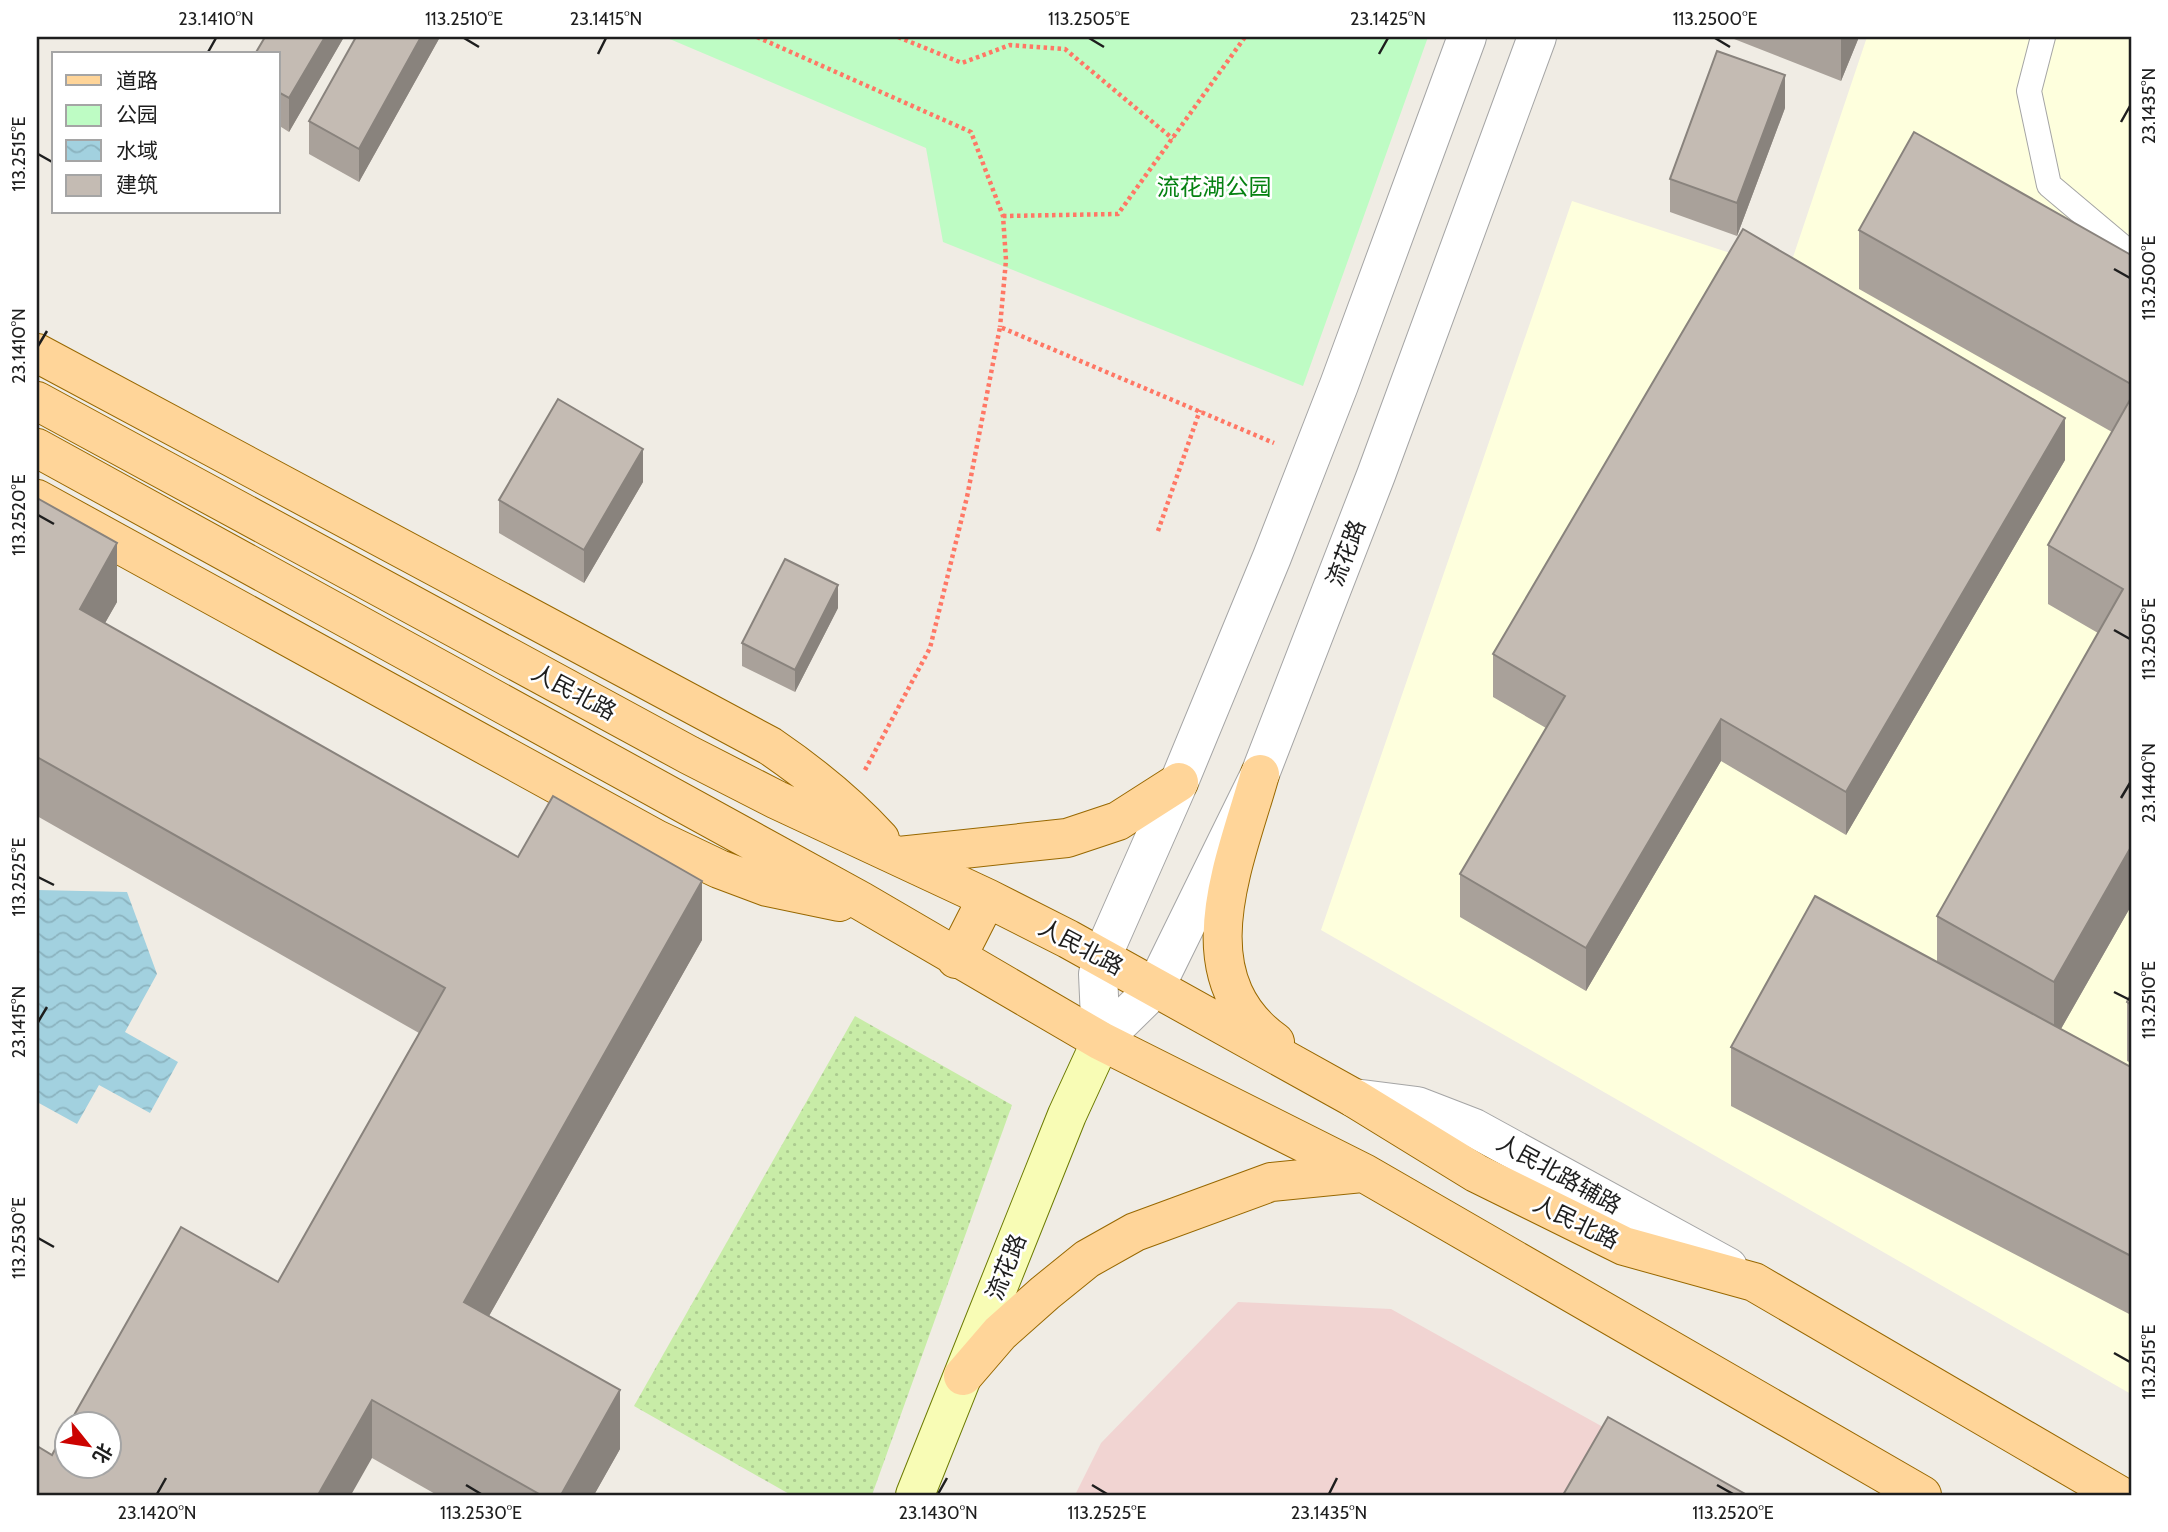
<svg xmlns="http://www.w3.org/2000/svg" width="2168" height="1532" viewBox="0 0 2168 1532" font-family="Cabin,'Noto Sans SC',sans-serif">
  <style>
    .commercial { fill: #f1d4d2 }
    .education { fill: #feffdd }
    .grass { fill: url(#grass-dots) }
    .park { fill: #befcc4 }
    .water { fill: url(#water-waves) }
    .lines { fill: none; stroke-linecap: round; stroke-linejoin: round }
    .service-casing { stroke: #a5a5a5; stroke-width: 26 }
    .minor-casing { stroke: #a5a5a5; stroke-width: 40 }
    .tertiary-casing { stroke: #a5a5a5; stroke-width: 40 }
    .secondary-casing { stroke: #6b7a00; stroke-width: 40 }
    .primary-casing { stroke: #986800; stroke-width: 40 }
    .path { stroke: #ff7765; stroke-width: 4.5; stroke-dasharray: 3.5 3.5; stroke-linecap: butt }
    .service { stroke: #fff; stroke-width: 24 }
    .minor { stroke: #fff; stroke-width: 38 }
    .tertiary { stroke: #fff; stroke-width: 38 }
    .secondary { stroke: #f8fcb5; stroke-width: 38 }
    .primary { stroke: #ffd599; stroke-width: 38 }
    .wall { fill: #a9a19a }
    .shaded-wall { fill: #89837d }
    .building { fill: #c4bbb3; stroke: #89837d; stroke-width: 2 }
    .ticks { fill: none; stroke: #1e1e1e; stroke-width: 2.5 }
    .labels { text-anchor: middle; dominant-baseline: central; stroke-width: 5; stroke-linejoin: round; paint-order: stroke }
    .park-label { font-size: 23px; fill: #068212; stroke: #fff }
    .street-label { font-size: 23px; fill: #1e1e1e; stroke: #fff }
    .neatline { fill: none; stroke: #1e1e1e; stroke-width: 2.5 }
    .ticks-label { font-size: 18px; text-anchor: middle; fill: #1e1e1e }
  </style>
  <defs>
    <pattern id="grass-dots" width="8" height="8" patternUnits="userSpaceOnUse" patternTransform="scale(1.75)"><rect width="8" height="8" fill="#c8eca7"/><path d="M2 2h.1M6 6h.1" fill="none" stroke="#abca8f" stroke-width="1.8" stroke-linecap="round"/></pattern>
    <pattern id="water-waves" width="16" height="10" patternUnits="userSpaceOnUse" patternTransform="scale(1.75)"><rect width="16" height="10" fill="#a2d1df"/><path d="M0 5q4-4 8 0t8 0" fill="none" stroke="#8bb3bf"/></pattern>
  </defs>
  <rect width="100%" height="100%" fill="#f0ece4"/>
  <path class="commercial" d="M1238,1302L1391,1309L1725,1495H1075L1101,1443Z"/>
  <path class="education" d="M1867,37H2131V1394L1321,930L1572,201L1788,272Z"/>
  <path class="grass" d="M855,1016L1012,1105L872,1495H791L634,1406Z"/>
  <path class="park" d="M665,37H1428L1303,386L943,242L926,148Z"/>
  <path class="water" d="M37,890L127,892L157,974L125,1032L178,1062L150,1113L99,1085L77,1124L37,1102Z"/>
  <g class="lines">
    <g class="service-casing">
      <path id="service" d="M2043,37L2029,91L2049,185L2131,254"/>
    </g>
    <g class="minor-casing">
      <path id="minor" d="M1354,1098L1417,1106L1474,1128L1728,1267"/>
    </g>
    <g class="tertiary-casing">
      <path id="tertiary" d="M1101,1041L1155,988L1260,774L1376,475L1537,37
        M1101,1041L1098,974L1108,943L1179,782L1272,557L1339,385L1467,37"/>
    </g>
    <g class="secondary-casing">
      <path id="secondary" d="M915,1495L1067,1115L1101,1041"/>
    </g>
    <g class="primary-casing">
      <path id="primary" d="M37,353L770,746C811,774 847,803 880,839
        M37,401L689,755L777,800L987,898L1068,939L1354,1098L1476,1173L1624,1246L1754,1282L2119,1495
        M37,448L861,901L1101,1041L1364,1173L1922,1495
        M37,499L656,839L719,869L767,887L839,902
        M1260,774C1235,863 1183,976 1275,1042
        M899,856L1067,838L1118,821L1179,782
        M956,959L987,898
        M963,1376L1000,1333L1045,1293L1087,1259L1135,1232L1271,1182L1362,1173"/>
    </g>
    <path class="path" d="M757,37L971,132L1003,216L1006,260L1000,327
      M898,37L962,63L1010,45L1065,49L1173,139
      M1003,216L1118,214L1245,37
      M1158,531L1200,410
      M865,770L930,648L967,497L1000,327L1274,443"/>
    <use href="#service" class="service"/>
    <use href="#minor" class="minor"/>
    <use href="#tertiary" class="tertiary"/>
    <use href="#secondary" class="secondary"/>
    <use href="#primary" class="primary"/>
  </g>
  <path class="wall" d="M344,37L289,132L278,125V54Z
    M440,37L359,182L309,154V121Z
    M1729,37H1859L1841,81Z
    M1785,108L1737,236L1670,212V179Z
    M1859,230L2131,255V906L2061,1029L2131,1067V1315L1731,1106V1047L1937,962V916L2098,633L2048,604V545L2112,432L1859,289Z
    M2065,460L1846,835L1721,761L1586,991L1460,917V874L1546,728L1493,697V654Z
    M643,482L584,583L499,533V500Z
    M37,498L117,602L105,623L518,857L702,940L489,1316L620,1449L594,1495H437L372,1458L52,1455L278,1282L419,1033L37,816Z
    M838,608L795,692L742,666V643Z
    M2131,994V1063L2127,1061V1002Z"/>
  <path class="shaded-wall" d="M325,37H344L289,132V98Z
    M421,37H440L359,182V149Z
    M1842,37H1859L1841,81V38Z
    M1785,75V108L1737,236V203Z
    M2065,418V460L1846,835V792Z
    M643,449V482L584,583V550Z
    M117,543V602L80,667V609Z
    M838,585V608L795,692V670Z
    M1721,719V761L1586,991V948Z
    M2131,847V906L2054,1041V982Z
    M702,881V940L464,1360V1302Z
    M620,1390V1449L594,1495H561Z
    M372,1400V1458L351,1495H318Z"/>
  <path class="building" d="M265,37H325L289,98L278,92V54H255Z
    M356,37H421L359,149L309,121Z
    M1717,51L1785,75L1737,203L1670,179Z
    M1914,132L2131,255V384L1859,230Z
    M1743,229L2065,418L1846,792L1721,719L1586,948L1460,874L1565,696L1493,654Z
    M2131,398V847L2054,982L1937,916L2123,589L2048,545Z
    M558,399L643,449L584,550L499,500Z
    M37,498L117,543L80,609L518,857L553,796L702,881L464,1302L620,1390L561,1495H541L372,1400L318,1495H37V1446L52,1455L66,1429V1466H108V1424H69L181,1227L278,1282L445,988L37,757Z
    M785,559L838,585L795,670L742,643Z
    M1815,896L2131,1067V1256L1731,1047Z
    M2131,994V1005L2127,1002Z
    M1608,1417L1747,1495H1563Z"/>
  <path class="ticks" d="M464,38L479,47M1089,38L1104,47M1715,38L1730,47M207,54L216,38M598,54L606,38M1379,54L1388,38M2121,122L2130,106M38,154L54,163M2114,269L2130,278M38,346L47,331M38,515L54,524M2114,630L2130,639M2121,798L2130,783M38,877L54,885M2114,992L2130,1000M38,1022L47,1007M38,1238L54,1247M2114,1353L2130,1362M466,1485L481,1494M1092,1485L1107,1494M1717,1485L1733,1494M157,1494L166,1478M938,1494L947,1478M1329,1494L1337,1478"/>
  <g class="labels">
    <g class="park-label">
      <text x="1214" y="187">流花湖公园</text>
    </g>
    <g class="street-label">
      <text transform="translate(1346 553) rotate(-69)">流花路</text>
      <text transform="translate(574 692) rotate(28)">人民北路</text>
      <text transform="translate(1081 947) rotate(28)">人民北路</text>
      <text transform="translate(1559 1174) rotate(29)">人民北路辅路</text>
      <text transform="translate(1576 1222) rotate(26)">人民北路</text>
      <text transform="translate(1006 1267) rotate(-68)">流花路</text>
    </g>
  </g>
  <rect width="2168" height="1532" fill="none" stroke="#ffffff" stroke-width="77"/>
  <rect x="52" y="52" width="228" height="161" fill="#ffffff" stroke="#a5a5a5" stroke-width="2"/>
  <rect x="66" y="75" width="35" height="10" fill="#ffd599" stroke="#a5a5a5" stroke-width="2"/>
  <text x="116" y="88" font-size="21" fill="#1e1e1e">道路</text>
  <rect x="66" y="105" width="35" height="21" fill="#befcc4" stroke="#a5a5a5" stroke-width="2"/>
  <text x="116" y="122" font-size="21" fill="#1e1e1e">公园</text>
  <rect x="66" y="140" width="35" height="21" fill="url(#water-waves)" stroke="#a5a5a5" stroke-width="2"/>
  <text x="116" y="158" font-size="21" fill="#1e1e1e">水域</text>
  <rect x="66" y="175" width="35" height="21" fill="#c4bbb3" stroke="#a5a5a5" stroke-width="2"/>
  <text x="116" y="192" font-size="21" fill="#1e1e1e">建筑</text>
  <g transform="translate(88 1445) rotate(120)"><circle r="33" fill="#ffffff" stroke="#a5a5a5" stroke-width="2"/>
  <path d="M0-5L12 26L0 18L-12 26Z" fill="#cc0300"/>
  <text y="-10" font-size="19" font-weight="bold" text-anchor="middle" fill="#1e1e1e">北</text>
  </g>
  <rect x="38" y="38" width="2092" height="1456" class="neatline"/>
  <g class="ticks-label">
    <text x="216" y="25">23.1410°N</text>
    <text x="464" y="25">113.2510°E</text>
    <text x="606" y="25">23.1415°N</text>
    <text x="1089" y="25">113.2505°E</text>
    <text x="1388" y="25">23.1425°N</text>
    <text x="1715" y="25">113.2500°E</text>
    <text transform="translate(2149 106) rotate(-90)" y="6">23.1435°N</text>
    <text transform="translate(19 154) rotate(-90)" y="6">113.2515°E</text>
    <text transform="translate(2149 278) rotate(-90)" y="6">113.2500°E</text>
    <text transform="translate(19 346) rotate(-90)" y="6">23.1410°N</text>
    <text transform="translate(19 515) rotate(-90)" y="6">113.2520°E</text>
    <text transform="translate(2149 639) rotate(-90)" y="6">113.2505°E</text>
    <text transform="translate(2149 783) rotate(-90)" y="6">23.1440°N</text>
    <text transform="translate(19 877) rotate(-90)" y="6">113.2525°E</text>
    <text transform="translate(2149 1000) rotate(-90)" y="6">113.2510°E</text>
    <text transform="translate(19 1022) rotate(-90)" y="6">23.1415°N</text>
    <text transform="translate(19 1238) rotate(-90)" y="6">113.2530°E</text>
    <text transform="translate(2149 1362) rotate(-90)" y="6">113.2515°E</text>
    <text x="157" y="1519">23.1420°N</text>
    <text x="481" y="1519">113.2530°E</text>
    <text x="938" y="1519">23.1430°N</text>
    <text x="1107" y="1519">113.2525°E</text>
    <text x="1329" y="1519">23.1435°N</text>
    <text x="1733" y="1519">113.2520°E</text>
  </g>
</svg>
